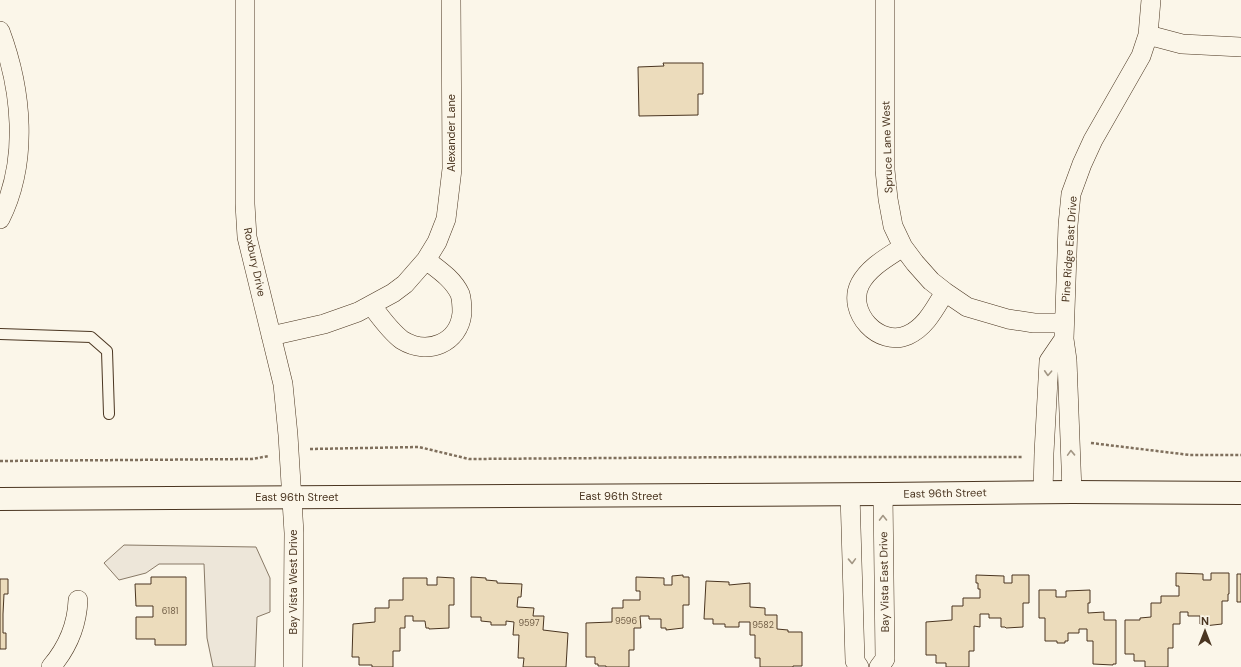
<svg xmlns="http://www.w3.org/2000/svg" width="1241" height="667" viewBox="0 0 1241 667" font-family="'DM Sans',sans-serif">
  <style>
    .green { fill: #ede6d9; stroke: #887966 }
    .building { fill: #ecdcbc; stroke: #4a3520 }
    .lines { fill: none; stroke-linecap: round; stroke-linejoin: round }
    .lane-casing { stroke: #4a3520; stroke-width: 12 }
    .street-casing { stroke: #4a3520; stroke-width: 20 }
    .primary-casing { stroke: #4a3520; stroke-width: 24 }
    .path { stroke: #7f6f5c; stroke-width: 2.5; stroke-dasharray: 3 2; stroke-linecap: butt }
    .lane { stroke: #fbf6e9; stroke-width: 10 }
    .street { stroke: #fbf6e9; stroke-width: 19 }
    .primary { stroke: #fbf6e9; stroke-width: 22 }
    .oneway { stroke: #a29684 }
    .labels { text-anchor: middle; dominant-baseline: central; stroke-width: 3; stroke-linejoin: round; paint-order: stroke }
    .number-label { font-size: 9px; fill: #725f47 }
    .street-label { font-size: 11px; fill: #4a3520; stroke: #fbf6e9 }
  </style>
  <rect width="100%" height="100%" fill="#fbf6e9"/>
  <path class="green" d="M124,545L256,547L270,578V612L257,617L255,667H213L207,638L204,564H159L146,573L119,580L104,563Z"/>
  <path class="building" d="M663,63H703V94H698V115L639,116L638,67L664,66Z
    M1176,573L1203,574V580H1211V573H1229V594H1228V601H1222V624L1204,626V624H1200V616H1188V612H1180V624H1173V648H1168V667H1145V661H1134V654H1125V620H1140V618L1151,617V603H1161V596H1179V586H1176Z
    M1237,574H1241V602H1237Z
    M683,575V577H689V605H683V628L666,630V628H661V619H649V616H640L641,628H634V650H629V667H606V666H598V664H595V657H586V623L612,622V608H623V600H640V591H636V577L664,578V585H672V576Z
    M976,575L1004,576V583H1012V575H1029V603H1023V627L1006,628L1005,627H1001V618H989V614H980V627L974,626V651H969V667H946V663H936V655H926V622L952,620V606H963V598H980V589H978V583H976Z
    M151,577H186V645H155V639H136V617H153V606H136L135,584H151Z
    M437,577L454,578V605H449V628L429,629V628H426L425,621H413V616H405V628H400V651H393V667H372V665H359V657H352L353,624L375,622V608H389V600H403V578H427V585H437Z
    M471,577L486,578V580L497,581V583L522,584L521,597H518L517,607L534,608L533,616H544L543,630L568,633L566,667H523L524,658H518L519,635H513L514,622L506,621V625H491V622L481,621V617H471Z
    M0,579H8V594H4L3,614V633H6V649H0Z
    M706,581L729,582V585L750,583V607L765,608V615H777V629L788,630V632H802V666H793V667H760V658H755V635H750V622H739V627H725V624H713V619H704Z
    M1039,590H1056V597H1066V591L1090,590V603H1088V613L1104,612V620H1116V664H1113V665L1093,664V641H1087V629H1079V633H1068V641H1065V643H1057V641H1045V618H1039Z"/>
  <g class="lines">
    <g class="lane-casing">
      <path id="lane" d="M0,334L91,337L107,351L109,414"/>
    </g>
    <g class="street-casing">
      <path id="street" d="M245,0V204L247,237L283,384L288,435L294,533L293,667
        M885,0V170L888,199L893,226L903,247L915,263L931,281L945,292L967,307L1008,319L1034,323H1064
        M0,31C22,90 29,161 0,219
        M1148,35L1182,44L1241,47
        M903,247C888,257 869,267 860,284C846,312 879,348 908,335C926,327 935,308 945,292
        M372,306C381,318 390,331 402,340C428,356 459,343 462,313C462,307 462,300 460,294C453,279 439,270 426,260
        M271,336L324,324L358,312L393,293L405,284L426,260L437,242L446,219L452,169L451,0
        M1043,492L1044,453L1049,361L1064,339
        M1072,492L1067,360L1064,339L1068,225L1071,194L1082,164L1093,140L1141,56L1148,35L1151,0
        M850,494L855,661L859,667
        M51,667C68,647 77,626 78,600
        M879,667L885,659L883,494"/>
    </g>
    <g class="primary-casing">
      <path id="primary" d="M0,499L883,494L1072,492L1241,493"/>
    </g>
    <path class="path" d="M1091,443L1190,455H1241
      M310,449L419,447L469,459L752,457H1023
      M0,461L252,459L269,456"/>
    <use href="#lane" class="lane"/>
    <use href="#street" class="street"/>
    <use href="#primary" class="primary"/>
  </g>
  <defs><path id="oneway-chevron" d="M-2-3.5L2.5 0L-2 3.5" fill="none" stroke-width="1.6" stroke-linecap="round" stroke-linejoin="round"/></defs>
  <g class="oneway">
    <use href="#oneway-chevron" transform="translate(1048 373) rotate(93)"/>
    <use href="#oneway-chevron" transform="translate(1071 453) rotate(-92)"/>
    <use href="#oneway-chevron" transform="translate(883 518) rotate(-91)"/>
    <use href="#oneway-chevron" transform="translate(852 561) rotate(88)"/>
  </g>
  <g class="labels">
    <g class="number-label">
      <text x="170" y="611">6181</text>
      <text x="626" y="621">9596</text>
      <text x="529" y="623">9597</text>
      <text x="763" y="625">9582</text>
    </g>
    <g class="street-label">
      <text transform="translate(451 133) rotate(-90)">Alexander Lane</text>
      <text transform="translate(887 147) rotate(-92)">Spruce Lane West</text>
      <text transform="translate(1069 249) rotate(-86)">Pine Ridge East Drive</text>
      <text transform="translate(255 262) rotate(78)">Roxbury Drive</text>
      <text transform="translate(945 493) rotate(-1)">East 96th Street</text>
      <text x="621" y="496">East 96th Street</text>
      <text x="297" y="497">East 96th Street</text>
      <text transform="translate(293 582) rotate(-90)">Bay Vista West Drive</text>
      <text transform="translate(884 582) rotate(-91)">Bay Vista East Drive</text>
    </g>
  </g>
  <g transform="translate(1205 631)" stroke="#fbf6e9" stroke-width="3" paint-order="stroke">
  <path d="M0-3L7 15L0 10L-7 15Z" fill="#4a3520"/>
  <text y="-6" font-size="11" font-weight="bold" text-anchor="middle" fill="#4a3520">N</text>
  </g>
</svg>
